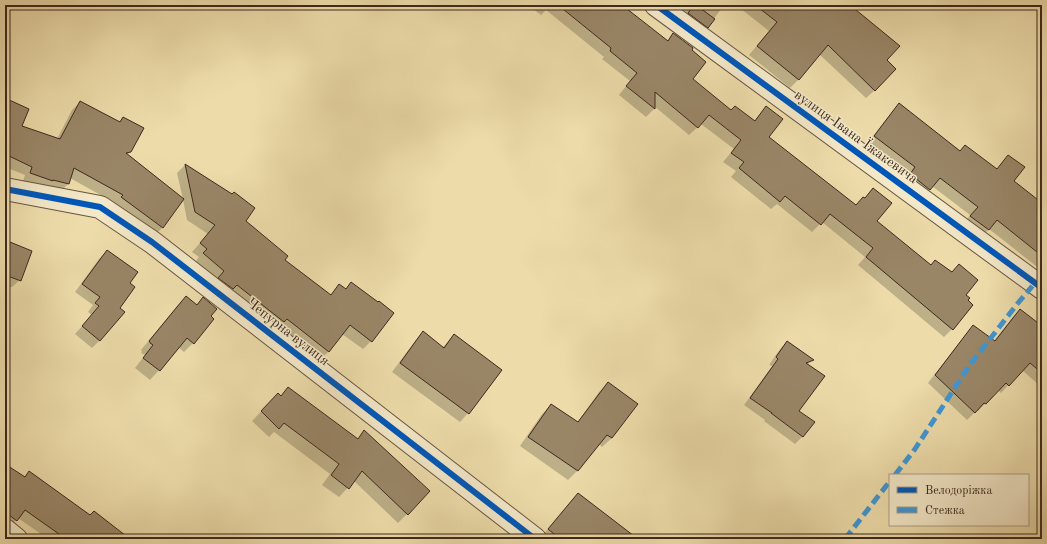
<svg xmlns="http://www.w3.org/2000/svg" width="1047" height="544" viewBox="0 0 1047 544" font-family="'Old Standard TT',serif">
  <style>
    .shadow { fill: #0003 }
    .building { fill: #998667; stroke: #3d291e }
    .lines { fill: none; stroke-linecap: round; stroke-linejoin: round }
    .minor-casing { stroke: #695641; stroke-width: 24 }
    .minor { stroke: #f3e8c8; stroke-width: 22 }
    .quiet { stroke: #3f96d5; stroke-width: 5; stroke-dasharray: 10 5; stroke-linecap: butt }
    .cycleway-casing { stroke: #f3e8c8; stroke-width: 8 }
    .cycleway { stroke: #0057b8; stroke-width: 6 }
    .labels { text-anchor: middle; dominant-baseline: central; stroke-width: 3; stroke-linejoin: round; paint-order: stroke }
    .street-label { font-size: 14px; fill: #3d291e; stroke: #f3e8c8 }
  </style>
  <rect width="100%" height="100%" fill="#eddcaa"/>
  <filter id="stains"><feTurbulence type="fractalNoise" baseFrequency=".005" numOctaves="4"/><feColorMatrix values="0 0 0 0 .2 0 0 0 0 .09 0 0 0 0 .02 0 0 0 .5 -.17"/></filter>
  <radialGradient id="worn" r=".72"><stop offset=".6" stop-color="#630" stop-opacity="0"/><stop offset="1" stop-color="#630" stop-opacity=".3"/></radialGradient>
  <path class="shadow" d="M528,5H621L667,41L673,34L691,50V79L731,111L754,121L766,107L767,137L855,206L863,198L864,199L873,190L876,221L965,295L952,329L944,337L858,265L865,257L822,222L812,232L777,204L771,209L731,177L736,171L723,162L734,149L701,124L689,135L654,106V109L646,117L619,95L630,81L602,59L604,57L546,10L541,15Z
    M680,5H724L708,27L699,36L680,22L687,13Z
    M725,5H735L730,10Z
    M736,5H848L885,60L875,90L866,98L819,54L798,80L790,88L749,55L769,31Z
    M5,99L21,126L57,139L72,110L80,102L118,122L123,118L130,152L127,155L183,199L177,173L185,165L232,195L245,221L284,260L330,296L339,285L345,290L351,283L371,341L363,349L342,334L329,351L320,360L216,279L196,261L199,257L192,252L208,234L187,220L183,200L162,228L154,236L114,205L115,203L70,178L68,184L60,192L23,181L25,175L5,167Z
    M899,105L960,151L965,146L996,170L1009,156L1013,181L1042,204V269L1041,270L989,229L980,238L963,225L970,215L932,186L921,198L902,183L908,175L867,144L891,113Z
    M5,246L22,278L12,287H5Z
    M107,251L128,283L119,308L100,340L92,348L75,334L92,315L88,312L93,305L75,292L99,259Z
    M186,297L196,305L203,298L193,343L184,352L178,347L159,370L150,380L135,368L145,355L141,353L142,352L141,350L177,306Z
    M1019,311L1042,329V384L1040,386L1022,370L1001,393L998,390L978,411L977,410L967,420L928,383L966,334L974,326L994,341L1012,318Z
    M423,332L442,348L454,335L468,413L460,422L392,372L415,341Z
    M787,342L812,360L807,365L798,411L813,422L802,437L795,444L764,421L765,420L744,405L772,366L769,365L780,349Z
    M608,383L612,438L602,447L599,444L578,470L568,480L520,446L542,414L551,405L577,423L599,392Z
    M288,388L357,439L364,432L407,514L398,523L354,481L339,497L322,485L330,474L274,432L269,437L252,421L268,404L280,397Z
    M5,465L24,478L29,472L90,516L129,539H48L18,518L8,530L5,528Z
    M571,502L615,539H544L541,537Z"/>
  <path class="building" d="M558,5H622L668,41L673,33L693,48L692,50L706,62L693,79L731,110L735,106L755,121L766,106L783,119L769,137L856,205L863,197L865,198L873,188L892,203L877,221L931,265L935,260L952,272L959,264L978,280L966,295L970,298L968,300L973,305L953,330L866,257L873,248L830,214L821,225L785,196L780,202L739,168L744,162L731,153L741,140L709,115L698,128L655,92V109L626,86L637,73L610,51L611,48Z
    M694,5H696L715,19L708,28L688,13Z
    M755,5H850L900,46L887,60L896,69L875,91L828,45L799,80L757,46L777,22Z
    M5,98L29,109L22,126L60,139L80,101L120,122L123,117L144,128L131,152L126,153L184,199L163,228L121,197L123,195L74,168L69,184L53,180V181L30,173L32,167L9,156L5,164Z
    M899,103L960,151L965,145L997,169L1008,155L1025,167L1014,181L1042,203V256L997,220L989,230L970,216L978,207L940,178L930,190L910,174L915,167L874,136Z
    M185,164L232,194L234,192L255,208L246,221L288,256L285,260L331,295L339,284L346,289L351,282L378,302L379,301L394,313L372,342L350,325L329,352L287,319L284,322L237,285L233,289L218,278L224,271L203,253L207,249L200,243L215,225L195,212Z
    M5,240L32,251L21,281L5,275Z
    M107,250L138,272L130,283L135,287L120,308L125,312L100,341L82,326L99,306L95,303L100,297L82,284Z
    M186,296L197,305L203,297L217,309L211,316L214,319L194,344L187,338L160,371L143,358L153,345L150,343V342L149,341Z
    M1020,309L1042,326V373L1030,363L1009,386L1006,383L986,404L984,403L975,413L935,375L973,325L995,341Z
    M423,331L444,348L454,334L502,370L469,414L400,363Z
    M787,341L814,360L806,363L825,376L799,411L815,422L803,437L771,413H772L750,398L778,359L776,357Z
    M608,382L638,404L612,438L607,435L578,471L528,437L551,404L578,422Z
    M288,387L358,439L364,430L430,491L408,515L362,471L349,489L331,475L339,464L284,423L279,429L261,411L278,393L281,396Z
    M5,464L25,477L29,471L90,515L94,511L130,539H66L25,510L17,521L5,512Z
    M578,493L638,539H560L548,529Z"/>
  <g class="lines">
    <g class="minor-casing">
      <path id="minor" d="M656,5L1042,288
        M5,189L100,207L152,242L535,539
        M5,530L16,539"/>
    </g>
    <use href="#minor" class="minor"/>
    <path class="quiet" d="M895,475L915,449L969,366L1018,303L1035,283L1042,278
      M845,539L890,481"/>
    <g class="cycleway-casing">
      <path id="cycleway" d="M656,5L1042,288
        M5,189L100,207L152,242L535,539"/>
    </g>
    <use href="#cycleway" class="cycleway"/>
  </g>
  <g class="labels">
    <g class="street-label">
      <text transform="translate(856 137) rotate(36)">вулиця Івана Їжакевича</text>
      <text transform="translate(288 332) rotate(38)">Чепурна вулиця</text>
    </g>
  </g>
  <rect width="1047" height="544" fill="none" stroke="#eddcaa" stroke-width="20"/>
  <rect x="6" y="6" width="1035" height="532" fill="none" stroke="#3d291e" stroke-width="2"/>
  <rect x="10" y="10" width="1027" height="524" fill="none" stroke="#3d291e"/>
  <rect x="889" y="474" width="140" height="52" fill="#f3e8c8" stroke="#aa9c84"/>
  <rect x="897" y="487" width="20" height="6" fill="#0057b8" stroke="#aa9c84"/>
  <text x="925" y="494" font-size="12" fill="#3d291e">Велодоріжка</text>
  <rect x="897" y="507" width="20" height="6" fill="#3f96d5" stroke="#aa9c84"/>
  <text x="925" y="514" font-size="12" fill="#3d291e">Стежка</text>
  <rect width="100%" height="100%" filter="url(#stains)"/>
  <rect width="100%" height="100%" fill="url(#worn)"/>
</svg>
